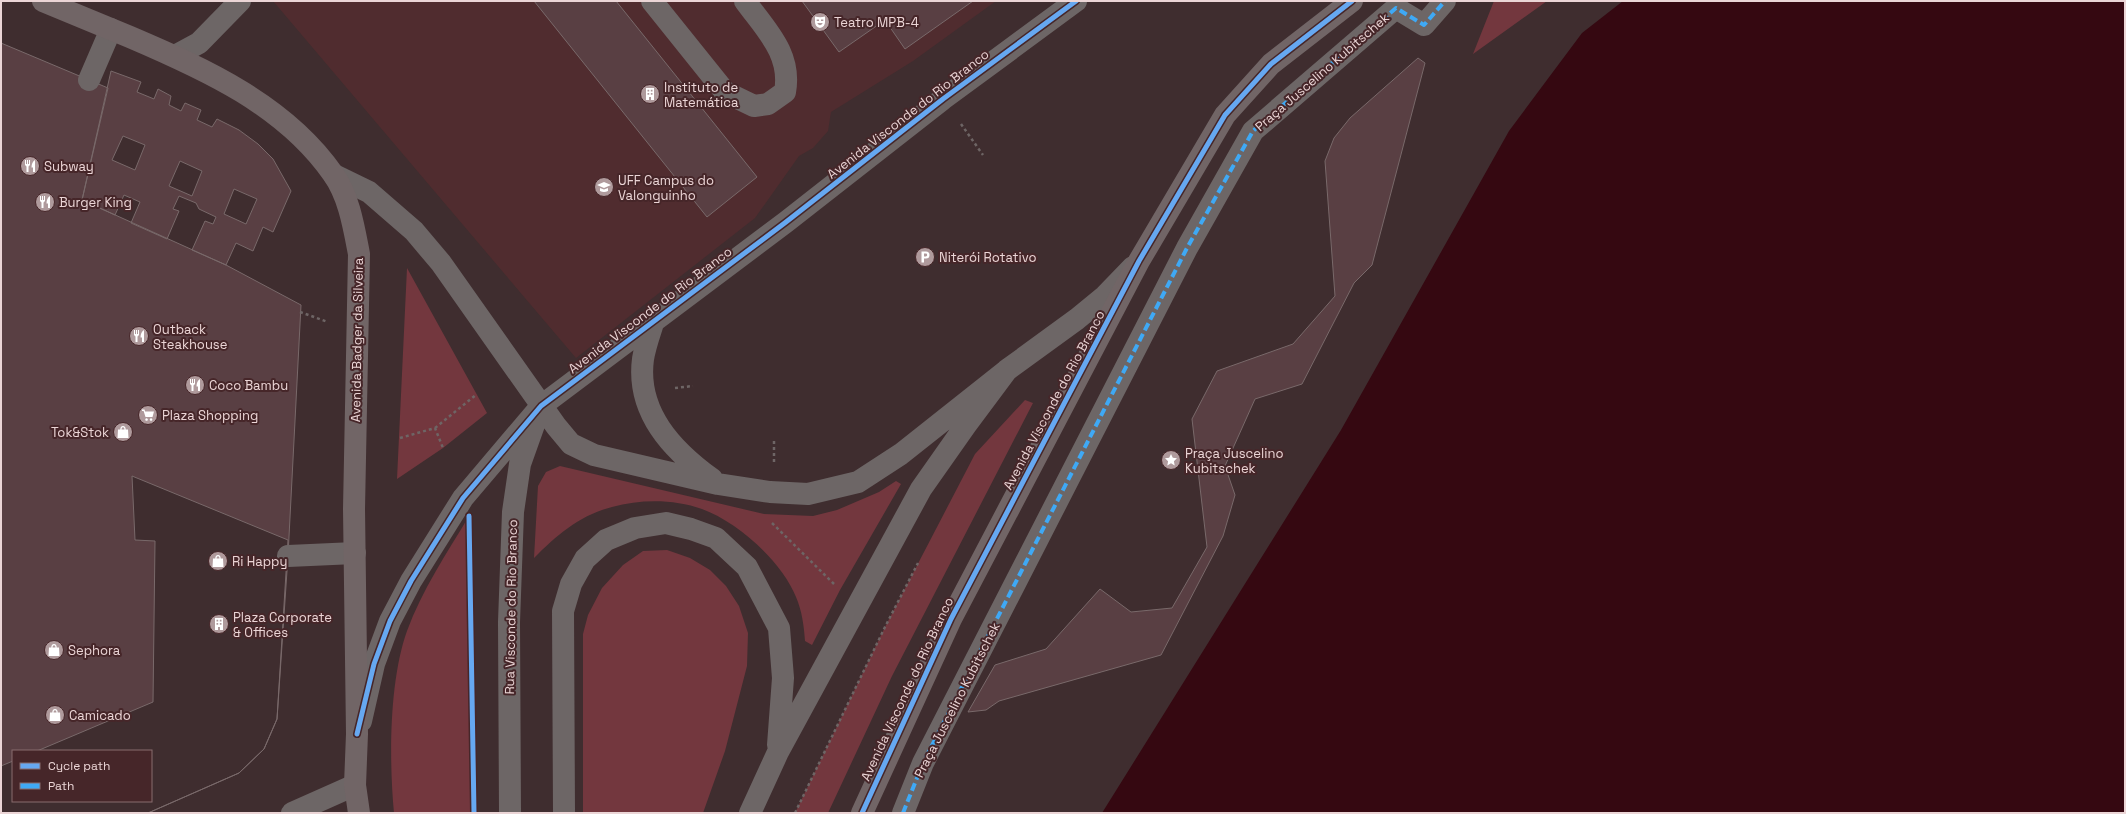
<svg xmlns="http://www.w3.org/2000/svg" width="2126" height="814" viewBox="0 0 2126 814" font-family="'Space Grotesk',sans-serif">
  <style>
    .built { fill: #502c2f }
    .green { fill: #73373e }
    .water { fill: #350811 }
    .building { fill: #593f43; stroke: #79696a; fill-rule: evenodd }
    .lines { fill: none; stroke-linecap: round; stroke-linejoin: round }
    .path { stroke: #6e6565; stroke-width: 2.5; stroke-dasharray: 3 3; stroke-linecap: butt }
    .minor { stroke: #6d6666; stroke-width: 22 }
    .major { stroke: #716566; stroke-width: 22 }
    .quiet { stroke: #3fa9f5; stroke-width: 4; stroke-dasharray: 8 4; stroke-linecap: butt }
    .cycleway-casing { stroke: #462629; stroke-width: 8 }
    .cycleway { stroke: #66a8f1; stroke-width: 5 }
    .labels { text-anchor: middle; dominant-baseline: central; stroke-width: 4; stroke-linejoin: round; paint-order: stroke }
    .poi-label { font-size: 13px; fill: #ebd5d6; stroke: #462629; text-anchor: start }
    .street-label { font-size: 13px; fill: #ebd5d6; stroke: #462629 }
  </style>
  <rect width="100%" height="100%" fill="#3f2d2f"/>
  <path class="built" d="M273,1H996L913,61L831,112L828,131L813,148L799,156L755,218L576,358Z"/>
  <path class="green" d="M1494,1H1547L1473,54Z
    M407,268L487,413L443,448L397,479Z
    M1025,400L1033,403L892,676L828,813H795L885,627L975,454Z
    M560,466L764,514L813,516L837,510L879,492L896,481L901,484L840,590L812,645L805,641C804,626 802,611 796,597C782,562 738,522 702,509C674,499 641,499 612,507C580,515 557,535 534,558L538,486L546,472Z
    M469,516L474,813H394C389,761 389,681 407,631C422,590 447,553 469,516Z
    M667,550L690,558L710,570L726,586L739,606L748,633L747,666L725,751L703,813H583V634L588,615L602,588L623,565L643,551Z"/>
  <path class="water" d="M1623,1H2125V813H1102L1341,430L1509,131L1582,33Z"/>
  <path class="building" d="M534,1H616L757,177L707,217Z
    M802,1H973L905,49L885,20L839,52Z
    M1,43L108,88L82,200L226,265L301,305L288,556L277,719L264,749L239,773L148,813H1ZM13,751H151V801H13Z
    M1418,58L1425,63L1372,265L1354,283L1302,384L1255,399L1225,466L1235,495L1223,536L1161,655L999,701L986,710L968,712L995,665L1046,649L1100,589L1131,612L1172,608L1207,547L1192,419L1217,371L1293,344L1335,296L1325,161L1334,138L1350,118Z
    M111,71L141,82L137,92L154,99L158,89L171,96L169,105L181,111L185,103L201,110L197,120L212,127L217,119L239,130L258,144L273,159L291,191L273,232L263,227L253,251L236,243L226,265L192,250L205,221L213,224L216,217L199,209L196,203L179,196L173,209L179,211L167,239L131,223L140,202L124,195L115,215L82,200ZM123,136L145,145L135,170L112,160ZM180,161L202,171L192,196L169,186ZM234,189L257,199L246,224L224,214Z
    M132,476L288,540L277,719L264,749L239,773L148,813H1V766L13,761V801H151V751H37L153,702L155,541L135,540Z"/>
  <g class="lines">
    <path class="path" d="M961,124L983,155
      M300,312L328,322
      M675,388L693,386
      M435,428L477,394
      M400,438L435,428L443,448
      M774,462V439
      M772,523L834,584
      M470,546L474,813
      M795,813L885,627L918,563"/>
    <path class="minor" d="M652,1L725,92L754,106L768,104L785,92C792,54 766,30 745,1
      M175,56L199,43L240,1
      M89,80L111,29
      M334,175L369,192L414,231L441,263L556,426L571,444L594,455L718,484L770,492L808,494L858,482L901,454L1007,370
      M654,320C650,333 645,346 643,359C636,412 672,450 712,479
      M288,556L355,553
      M361,721L374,664L390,621L411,581L463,498L541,406L786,222L943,99L1076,1
      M292,813L355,785
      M510,813L509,622L513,512L520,464L536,419
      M564,813L563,611L571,584L585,559L606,540L635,528L666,523L691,529L716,538L747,567L779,628L783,678L778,745
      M750,813L778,752L921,489L966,425L1007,370L1077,319L1105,296L1133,267
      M903,813L923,763L1187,248L1253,131L1396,8L1424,25L1445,1"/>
    <path class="major" d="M43,1C72,13 101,25 130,37C205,69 285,105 333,174C349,196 354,228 359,254L354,509L357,734L355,785L359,813
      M862,813L951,619L1139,261L1225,115L1271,64L1352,1"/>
    <path class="quiet" d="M903,813L923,763L1187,248L1253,131L1396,8L1424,25L1445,1"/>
    <g class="cycleway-casing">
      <path id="cycleway" d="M469,516L474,813
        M357,734L374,664L390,621L411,581L463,498L541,406L786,222L943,99L1076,1
        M862,813L951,619L1139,261L1225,115L1271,64L1352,1"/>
    </g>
    <use href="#cycleway" class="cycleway"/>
  </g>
  <defs>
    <g id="theatre-disc" transform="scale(1)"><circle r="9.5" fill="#af9a9c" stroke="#462629"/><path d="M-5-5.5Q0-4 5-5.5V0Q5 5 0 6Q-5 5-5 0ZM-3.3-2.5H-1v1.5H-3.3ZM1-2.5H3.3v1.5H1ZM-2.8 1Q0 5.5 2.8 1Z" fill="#fff"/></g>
    <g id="building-disc" transform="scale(1)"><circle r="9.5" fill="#af9a9c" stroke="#462629"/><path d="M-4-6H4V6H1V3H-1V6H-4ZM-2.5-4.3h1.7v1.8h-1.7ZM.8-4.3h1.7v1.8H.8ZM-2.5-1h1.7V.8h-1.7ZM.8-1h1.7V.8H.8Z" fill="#fff"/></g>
    <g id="restaurant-disc" transform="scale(1)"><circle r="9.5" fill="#af9a9c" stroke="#462629"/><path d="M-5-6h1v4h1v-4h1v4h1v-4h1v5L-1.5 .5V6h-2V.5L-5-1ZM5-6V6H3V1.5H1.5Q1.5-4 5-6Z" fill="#fff"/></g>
    <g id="university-disc" transform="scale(1)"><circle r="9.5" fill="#af9a9c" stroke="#462629"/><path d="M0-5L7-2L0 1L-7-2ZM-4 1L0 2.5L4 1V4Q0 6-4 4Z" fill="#fff"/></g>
    <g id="parking-disc" transform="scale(1)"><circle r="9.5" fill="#af9a9c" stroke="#462629"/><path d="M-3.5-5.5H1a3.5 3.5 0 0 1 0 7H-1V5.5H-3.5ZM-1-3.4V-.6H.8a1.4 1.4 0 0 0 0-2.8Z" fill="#fff"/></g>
    <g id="supermarket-disc" transform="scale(1)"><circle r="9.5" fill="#af9a9c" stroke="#462629"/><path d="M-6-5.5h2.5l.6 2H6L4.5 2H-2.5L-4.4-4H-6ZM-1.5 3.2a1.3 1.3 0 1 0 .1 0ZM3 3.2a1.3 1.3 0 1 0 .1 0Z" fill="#fff"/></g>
    <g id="shop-disc" transform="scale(1)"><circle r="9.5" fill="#af9a9c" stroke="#462629"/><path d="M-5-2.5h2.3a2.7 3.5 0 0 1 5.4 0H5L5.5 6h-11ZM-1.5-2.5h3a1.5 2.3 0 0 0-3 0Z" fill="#fff"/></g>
    <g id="sight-disc" transform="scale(1)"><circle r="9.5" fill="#af9a9c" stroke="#462629"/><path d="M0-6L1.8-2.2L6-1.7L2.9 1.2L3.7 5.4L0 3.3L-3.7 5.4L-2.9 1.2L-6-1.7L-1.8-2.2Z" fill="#fff"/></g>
  </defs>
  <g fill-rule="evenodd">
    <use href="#theatre-disc" x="820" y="22"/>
    <use href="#building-disc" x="650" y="94"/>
    <use href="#restaurant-disc" x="30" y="166"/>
    <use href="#university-disc" x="604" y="187"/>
    <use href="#restaurant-disc" x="45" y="202"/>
    <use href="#parking-disc" x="925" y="257"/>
    <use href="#restaurant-disc" x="139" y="336"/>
    <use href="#restaurant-disc" x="195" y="385"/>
    <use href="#supermarket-disc" x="148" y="415"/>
    <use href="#shop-disc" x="123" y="432"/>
    <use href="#sight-disc" x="1171" y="460"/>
    <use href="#shop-disc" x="218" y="561"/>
    <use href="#building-disc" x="219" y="624"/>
    <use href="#shop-disc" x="54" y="650"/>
    <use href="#shop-disc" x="55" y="715"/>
  </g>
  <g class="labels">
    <g class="poi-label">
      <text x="834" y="22">Teatro MPB-4</text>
      <text x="664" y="87">Instituto de<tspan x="664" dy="15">Matemática</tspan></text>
      <text x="44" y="166">Subway</text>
      <text x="618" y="180">UFF Campus do<tspan x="618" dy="15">Valonguinho</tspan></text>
      <text x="59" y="202">Burger King</text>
      <text x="939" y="257">Niterói Rotativo</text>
      <text x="153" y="329">Outback<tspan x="153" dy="15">Steakhouse</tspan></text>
      <text x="209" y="385">Coco Bambu</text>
      <text x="162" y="415">Plaza Shopping</text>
      <text x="109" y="432" text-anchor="end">Tok&amp;Stok</text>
      <text x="1185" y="453">Praça Juscelino<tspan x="1185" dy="15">Kubitschek</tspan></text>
      <text x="232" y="561">Ri Happy</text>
      <text x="233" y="617">Plaza Corporate<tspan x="233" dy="15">&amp; Offices</tspan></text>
      <text x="68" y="650">Sephora</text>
      <text x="69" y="715">Camicado</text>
    </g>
    <g class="street-label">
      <text transform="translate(1322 72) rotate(-41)">Praça Juscelino Kubitschek</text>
      <text transform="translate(908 114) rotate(-38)">Avenida Visconde do Rio Branco</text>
      <text transform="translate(650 310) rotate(-37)">Avenida Visconde do Rio Branco</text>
      <text transform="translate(357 340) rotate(-89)">Avenida Badger da Silveira</text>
      <text transform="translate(1054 400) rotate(-62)">Avenida Visconde do Rio Branco</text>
      <text transform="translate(511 607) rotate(-89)">Rua Visconde do Rio Branco</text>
      <text transform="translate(907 689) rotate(-65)">Avenida Visconde do Rio Branco</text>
      <text transform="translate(957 700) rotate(-63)">Praça Juscelino Kubitschek</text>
    </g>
  </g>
  <rect width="2126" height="814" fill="none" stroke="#ebd5d6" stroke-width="4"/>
  <rect x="12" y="750" width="140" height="52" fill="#462629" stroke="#886c6e"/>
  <rect x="20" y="763" width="20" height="6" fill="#66a8f1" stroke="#886c6e"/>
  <text x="48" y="770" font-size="12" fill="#ebd5d6">Cycle path</text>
  <rect x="20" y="783" width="20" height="6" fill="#3fa9f5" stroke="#886c6e"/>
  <text x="48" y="790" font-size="12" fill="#ebd5d6">Path</text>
</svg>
